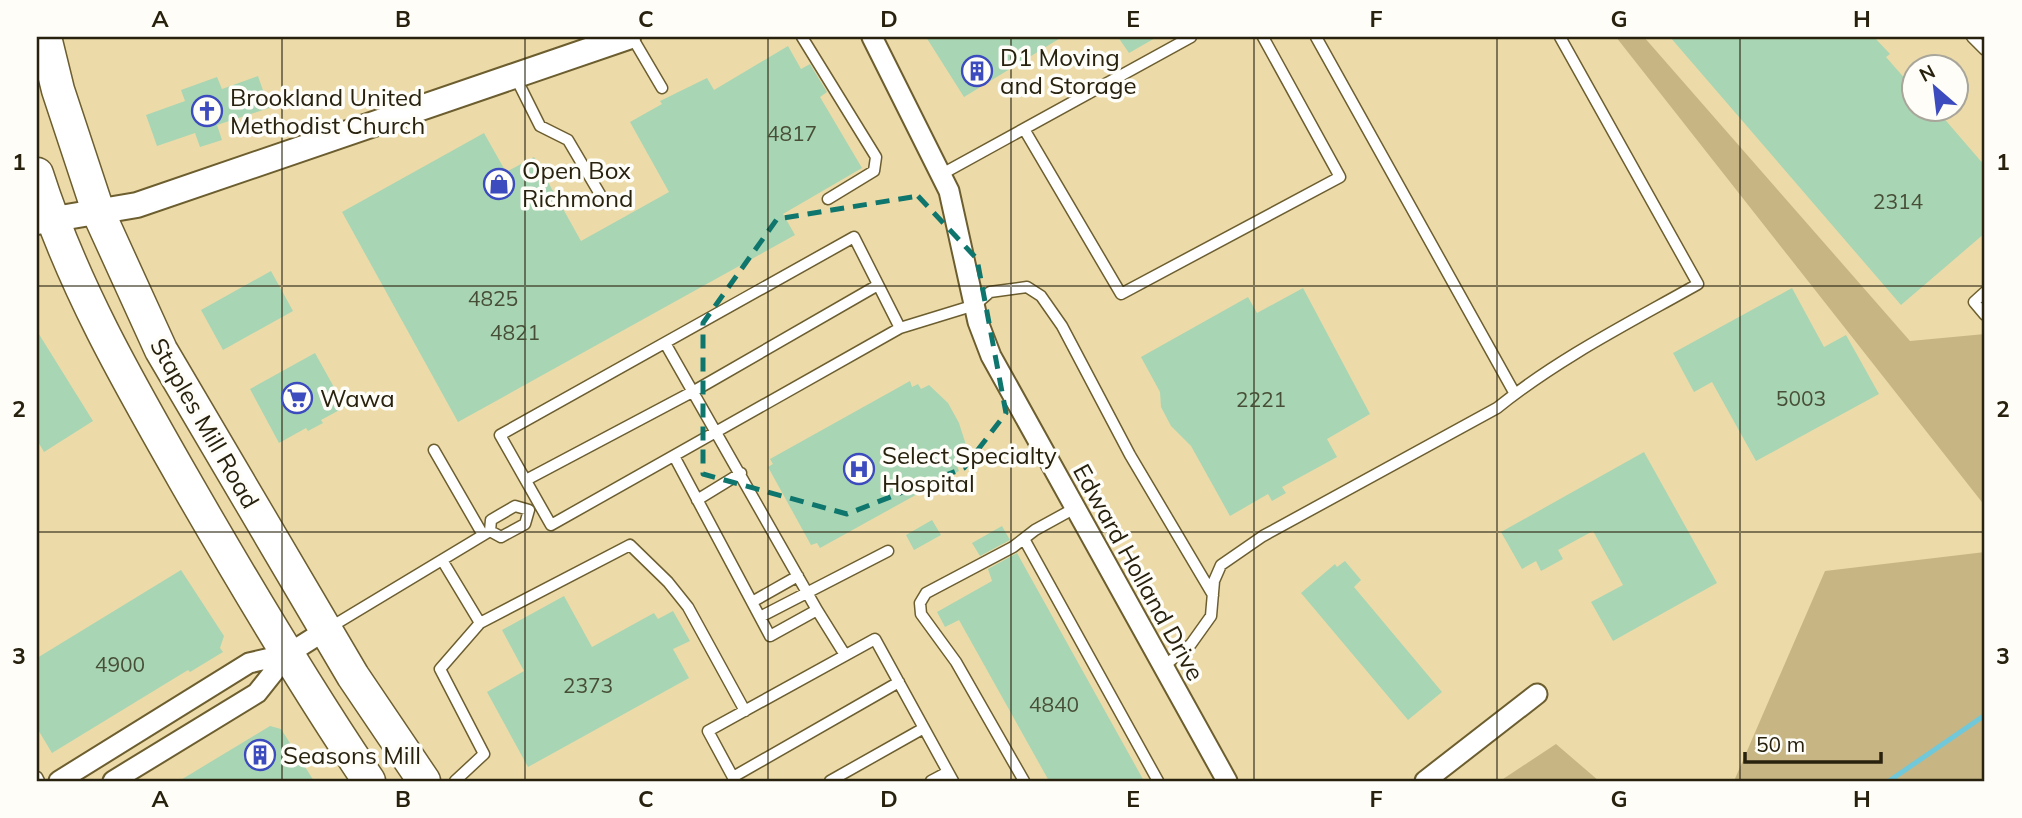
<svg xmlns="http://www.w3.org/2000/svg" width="2022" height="818" viewBox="0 0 2022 818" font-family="Mulish,sans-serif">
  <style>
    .green { fill: #c7b684 }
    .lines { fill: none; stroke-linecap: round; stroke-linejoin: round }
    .stream { stroke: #71c8d9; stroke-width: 5 }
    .building { fill: #a8d5b3 }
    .service-casing { stroke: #6d5e30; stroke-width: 13 }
    .minor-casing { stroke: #6d5e30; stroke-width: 23 }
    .tertiary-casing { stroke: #6d5e30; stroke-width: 28 }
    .primary-casing { stroke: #6d5e30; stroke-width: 35 }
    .service { stroke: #fff; stroke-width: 10 }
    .minor { stroke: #fff; stroke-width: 19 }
    .tertiary { stroke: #fff; stroke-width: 24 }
    .primary { stroke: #fff; stroke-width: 32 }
    .marked { fill: none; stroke: #0f766e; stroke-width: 5; stroke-dasharray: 14 9; stroke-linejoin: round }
    .grid { fill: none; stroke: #27210e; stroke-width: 2; stroke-opacity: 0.55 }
    .labels { text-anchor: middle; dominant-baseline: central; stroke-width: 7; stroke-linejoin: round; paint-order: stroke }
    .number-label { font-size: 21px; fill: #474e37 }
    .poi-label { font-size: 24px; fill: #27210e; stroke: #fefdf8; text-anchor: start }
    .street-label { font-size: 24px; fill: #27210e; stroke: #fefdf8 }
    .neatline { fill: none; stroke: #27210e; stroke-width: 2.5 }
    .grid-label { font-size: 23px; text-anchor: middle; font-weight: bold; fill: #27210e }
  </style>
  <rect width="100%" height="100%" fill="#ecdba9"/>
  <path class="green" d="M1616,37H1644L1910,341L1985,334V506Z
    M1985,552V781H1734L1825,571Z
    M1556,744L1599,781H1499H1500Z"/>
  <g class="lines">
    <path class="stream" d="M1889,781L1985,715"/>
  </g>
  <path class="building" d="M926,37H1062L964,97Z
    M1118,37H1157L1129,53Z
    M1670,37H1874L1890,54L1886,57L1914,89V108H1935L1985,166V233L1901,305Z
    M788,46L801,69L810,64L827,92L820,97L862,168L783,214L795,235L458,422L342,212L484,133L506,172L534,157L581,241L669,192L630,122L662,104L660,101L707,78L714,90Z
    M258,76L269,108L217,125L222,140L200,147L195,133L157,146L146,115L185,101L181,90L217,77L222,89Z
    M271,271L293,311L223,350L201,310Z
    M1303,288L1370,414L1327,439L1337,457L1282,487L1286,493L1272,501L1268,494L1230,516L1191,446L1171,426L1161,407L1160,392L1141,357L1248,297L1257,313Z
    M1792,288L1824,347L1846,335L1879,394L1756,461L1712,382L1694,392L1673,353Z
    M37,331L93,421L44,452L37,440Z
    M315,353L345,407L321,420L323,423L308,431L306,428L279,443L250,389Z
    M910,381L912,387L918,384L921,389L929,385L948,403L959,423L966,445L959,456L962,462L957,466L959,471L820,548L817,543L811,545L768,467L773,464L770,459Z
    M1644,452L1717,583L1613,641L1591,602L1623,585L1593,531L1558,550L1563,559L1541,571L1536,561L1522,569L1501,532Z
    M932,520L941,535L914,550L906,535Z
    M1002,526L1010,540L980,556L972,543Z
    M1017,553L1144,781H1049L959,620L945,627L937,612L992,581L988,569Z
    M1345,561L1361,580L1354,587L1442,692L1408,720L1301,593L1335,564L1337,567Z
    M181,570L224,636L220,648L223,652L190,672L188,670L52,753L37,728V658Z
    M564,596L592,647L654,613L658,619L673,611L690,641L673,649L689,678L528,767L487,692L524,671L502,630Z
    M270,726L281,729L314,781H179Z"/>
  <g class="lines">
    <g class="service-casing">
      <path id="service" d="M632,37L662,88
        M802,37L876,157L874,171L828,199
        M1316,37L1515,394
        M1972,37L1985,50
        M515,76L540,126L568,140L604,201
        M1024,129L1121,294L1340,177L1263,37
        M942,174L1191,37
        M1985,292L1974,302L1985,315
        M900,328L854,237L500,435L551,525L900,328L975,305L990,292L1027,287L1041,296L1062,326L1130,455L1213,595
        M665,343L817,610L770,636L674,456
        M434,450L483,535
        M526,480L694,391L878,285
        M697,500L741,473
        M515,506L529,510L525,524L501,537L490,531L491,520Z
        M1024,539L1158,781
        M442,560L480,623L440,669L484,754L455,781
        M752,602L798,576
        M817,610L845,655
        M760,617L888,551
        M480,623L630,545L668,582L688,607L745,711
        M329,628L490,531
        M1163,667L1191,644L1211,616L1214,581L1221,565L1263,536L1497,408C1559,358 1629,323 1698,284L1560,37
        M37,777L39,781
        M733,777L899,682
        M735,781L708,731L875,639L953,781
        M830,781L924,728
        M931,781L948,772
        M1024,781L956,662L921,614L920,603L926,593L1013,547L1035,530L1075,508"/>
    </g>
    <g class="minor-casing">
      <path id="minor" d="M872,37L949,191L978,322L991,356L1227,781
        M59,781L249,663L288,654L326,630
        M113,781L257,693L288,654
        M1425,781L1537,694"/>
    </g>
    <g class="tertiary-casing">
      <path id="tertiary" d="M37,222L137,205L628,37"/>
    </g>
    <g class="primary-casing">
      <path id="primary" d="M45,37L58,90L99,214L161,350L353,676L424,781
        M37,174C73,287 130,385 189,488C246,587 305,686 369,781"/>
    </g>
    <use href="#service" class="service"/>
    <use href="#minor" class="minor"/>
    <use href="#tertiary" class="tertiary"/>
    <use href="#primary" class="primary"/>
  </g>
  <path class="marked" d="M918,196L977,259L1006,413L964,468L847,514L703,474V323L777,219Z"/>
  <path class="grid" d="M282,37V781M525,37V781M768,37V781M1011,37V781M1254,37V781M1497,37V781M1740,37V781M37,286H1985M37,532H1985"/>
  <defs>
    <g id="building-ring" transform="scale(1.575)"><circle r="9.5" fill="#fefdf8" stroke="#3c4bbe" stroke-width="1.5"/><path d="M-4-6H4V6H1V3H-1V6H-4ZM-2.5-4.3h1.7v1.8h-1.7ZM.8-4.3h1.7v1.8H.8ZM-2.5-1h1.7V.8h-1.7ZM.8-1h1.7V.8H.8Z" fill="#3c4bbe"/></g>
    <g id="church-ring" transform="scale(1.575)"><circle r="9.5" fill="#fefdf8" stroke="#3c4bbe" stroke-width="1.5"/><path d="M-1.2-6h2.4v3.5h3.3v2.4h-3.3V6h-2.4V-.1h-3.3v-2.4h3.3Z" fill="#3c4bbe"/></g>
    <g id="shop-ring" transform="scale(1.575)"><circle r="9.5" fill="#fefdf8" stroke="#3c4bbe" stroke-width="1.5"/><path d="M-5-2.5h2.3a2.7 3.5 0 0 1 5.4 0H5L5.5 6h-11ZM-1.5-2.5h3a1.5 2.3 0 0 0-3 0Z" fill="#3c4bbe"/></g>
    <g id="supermarket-ring" transform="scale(1.575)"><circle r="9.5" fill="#fefdf8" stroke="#3c4bbe" stroke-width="1.5"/><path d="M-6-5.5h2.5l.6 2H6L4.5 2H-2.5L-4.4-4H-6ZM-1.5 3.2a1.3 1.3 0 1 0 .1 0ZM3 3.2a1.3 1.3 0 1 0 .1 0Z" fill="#3c4bbe"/></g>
    <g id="hospital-ring" transform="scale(1.575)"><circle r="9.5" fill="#fefdf8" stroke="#3c4bbe" stroke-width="1.5"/><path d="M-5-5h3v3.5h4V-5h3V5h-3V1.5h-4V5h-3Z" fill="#3c4bbe"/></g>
  </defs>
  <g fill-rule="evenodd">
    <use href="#building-ring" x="977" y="71"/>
    <use href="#church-ring" x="207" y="111"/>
    <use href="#shop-ring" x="499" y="184"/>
    <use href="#supermarket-ring" x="297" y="398"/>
    <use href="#hospital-ring" x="859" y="469"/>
    <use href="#building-ring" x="260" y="755"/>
  </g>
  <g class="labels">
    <g class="number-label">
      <text x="792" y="133">4817</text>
      <text x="1898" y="201">2314</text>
      <text x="493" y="298">4825</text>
      <text x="515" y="332">4821</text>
      <text x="1801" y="398">5003</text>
      <text x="1261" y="399">2221</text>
      <text x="120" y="664">4900</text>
      <text x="588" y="685">2373</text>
      <text x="1054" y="704">4840</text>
    </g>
    <g class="poi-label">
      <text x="1000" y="57">D1 Moving<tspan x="1000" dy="28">and Storage</tspan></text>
      <text x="230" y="97">Brookland United<tspan x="230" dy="28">Methodist Church</tspan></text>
      <text x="522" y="170">Open Box<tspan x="522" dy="28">Richmond</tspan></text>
      <text x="320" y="398">Wawa</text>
      <text x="882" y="455">Select Specialty<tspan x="882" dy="28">Hospital</tspan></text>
      <text x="283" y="755">Seasons Mill</text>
    </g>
    <g class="street-label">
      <text transform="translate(205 423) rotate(60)">Staples Mill Road</text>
      <text transform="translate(1139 572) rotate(61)">Edward Holland Drive</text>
    </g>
  </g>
  <rect width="2022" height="818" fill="none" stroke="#fefdf8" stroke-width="77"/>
  <g transform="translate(1935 88) rotate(332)"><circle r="33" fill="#fefdf8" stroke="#a8a59a" stroke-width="2"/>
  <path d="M0-5L12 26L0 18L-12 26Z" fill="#3c4bbe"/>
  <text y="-10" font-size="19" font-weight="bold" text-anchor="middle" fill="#27210e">N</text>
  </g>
  <path d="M1745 752v10h136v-10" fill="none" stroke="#27210e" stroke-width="3.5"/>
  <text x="1756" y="752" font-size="21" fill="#27210e" stroke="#fefdf8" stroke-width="5" paint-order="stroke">50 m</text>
  <rect x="38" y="38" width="1945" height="742" class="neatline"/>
  <g class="grid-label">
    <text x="160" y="27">A</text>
    <text x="403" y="27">B</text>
    <text x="646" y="27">C</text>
    <text x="889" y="27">D</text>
    <text x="1133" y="27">E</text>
    <text x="1376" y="27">F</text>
    <text x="1619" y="27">G</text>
    <text x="1862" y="27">H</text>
    <text x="19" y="170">1</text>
    <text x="2003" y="170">1</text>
    <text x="19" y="417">2</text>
    <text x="2003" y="417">2</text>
    <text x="19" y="664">3</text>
    <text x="2003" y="664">3</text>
    <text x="160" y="807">A</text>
    <text x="403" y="807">B</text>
    <text x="646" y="807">C</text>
    <text x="889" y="807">D</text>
    <text x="1133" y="807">E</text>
    <text x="1376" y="807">F</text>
    <text x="1619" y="807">G</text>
    <text x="1862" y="807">H</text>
  </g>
</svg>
